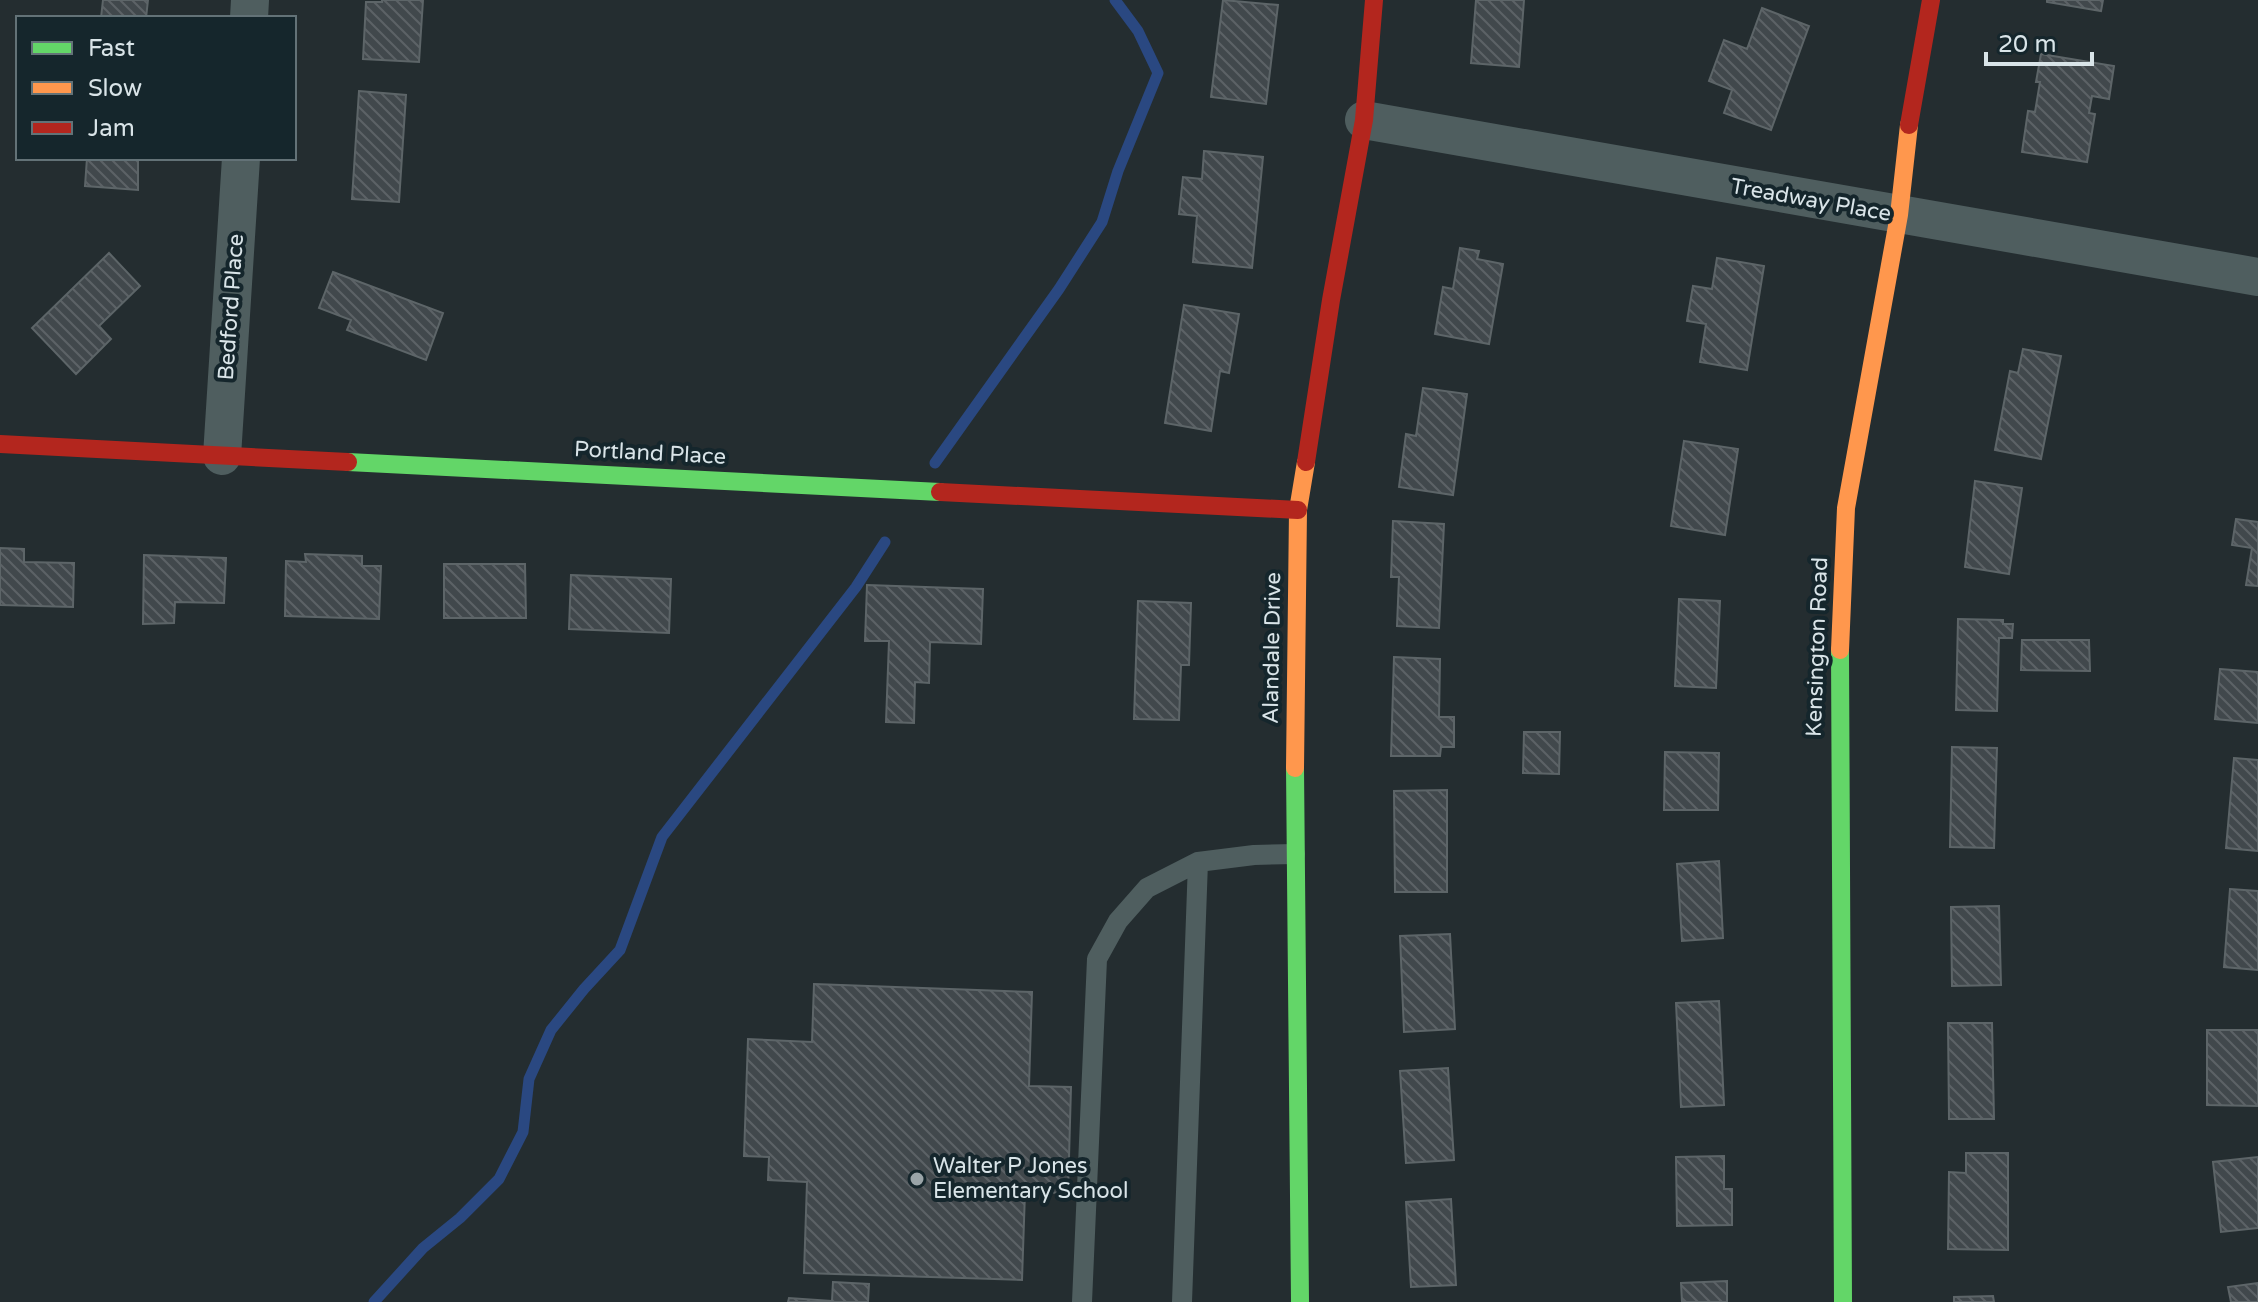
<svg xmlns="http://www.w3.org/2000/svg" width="2258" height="1302" viewBox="0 0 2258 1302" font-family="'Varela Round',sans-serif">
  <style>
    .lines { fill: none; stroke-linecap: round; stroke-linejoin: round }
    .stream { stroke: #2a4881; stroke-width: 11 }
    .building { fill: url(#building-back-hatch); stroke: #5d6568; stroke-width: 2 }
    .lane { stroke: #4f5e5f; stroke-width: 20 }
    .street { stroke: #4f5e5f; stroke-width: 38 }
    .fast { stroke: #63d668; stroke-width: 18 }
    .slow { stroke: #ff974d; stroke-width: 18 }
    .jam { stroke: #b3261e; stroke-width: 18 }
    .poi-dot { fill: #9aa4a8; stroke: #15262c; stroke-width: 3 }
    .labels { text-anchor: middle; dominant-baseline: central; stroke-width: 8; stroke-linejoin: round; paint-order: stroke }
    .street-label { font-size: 22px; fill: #d9e4e8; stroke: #15262c }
    .poi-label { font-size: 22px; fill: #d9e4e8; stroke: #15262c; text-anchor: start }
  </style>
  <defs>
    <pattern id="building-back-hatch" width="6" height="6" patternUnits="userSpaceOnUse" patternTransform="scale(2)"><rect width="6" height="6" fill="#41484c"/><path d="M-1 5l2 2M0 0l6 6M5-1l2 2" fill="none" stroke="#5c6266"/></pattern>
  </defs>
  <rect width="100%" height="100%" fill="#242d30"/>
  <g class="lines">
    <path class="stream" d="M935,463L1059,289L1102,222L1118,171L1158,73L1138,31L1115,0
      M374,1302L423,1248L460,1218L499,1179L523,1132L529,1079L551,1030L584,989L620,950L662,837L856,587L885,542"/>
  </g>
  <path class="building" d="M103,0H148L146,18H101Z
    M382,0H423L419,62L363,59L366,2H382Z
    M1223,0L1278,5L1266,104L1211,97Z
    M1476,0H1524L1519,67L1471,63Z
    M2047,0H2103L2101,11L2047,2Z
    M1762,8L1809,26L1771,130L1724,113L1732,90L1709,81L1724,40L1747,49Z
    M2041,54L2114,66L2109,99L2092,96L2089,113L2095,114L2087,162L2022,152L2028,111L2035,112L2040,82H2036Z
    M359,91L406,95L399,202L352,199Z
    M1204,151L1263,157L1252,268L1193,262L1197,216L1179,214L1183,177L1202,179Z
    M87,158H138V190L85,186Z
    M1460,248L1479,251L1477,259L1503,264L1489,344L1435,334L1443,287L1453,289Z
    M109,253L140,286L99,326L111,339L76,374L32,328Z
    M1717,258L1764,266L1747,370L1700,362L1706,324L1687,321L1693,286L1712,289Z
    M333,272L443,313L426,360L347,330L351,320L319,308Z
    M1184,305L1239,314L1229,373L1220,371L1211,431L1165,423Z
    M2023,349L2061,356L2041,459L1995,450L2010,371L2018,373Z
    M1423,388L1467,394L1453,495L1399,487L1406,434L1416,436Z
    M1684,441L1738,449L1725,535L1671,526Z
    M1975,481L2022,488L2009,574L1965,567Z
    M2236,519L2258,522V586L2246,585L2252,548L2232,545Z
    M1393,521L1444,524L1439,628L1397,626L1399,577H1391Z
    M0,548L24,549V562L74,563L73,607L0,605Z
    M305,554L362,556V566H381L379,619L285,616L286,561L306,562Z
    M144,555L226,558L224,603L175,602L174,623L143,624Z
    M444,564H525L526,618H444Z
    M571,575L671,579L669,633L569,629Z
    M867,585L983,589L981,644L930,642L929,683L915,682L914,723L886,722L889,641H865Z
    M1679,599L1720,601L1716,688L1675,686Z
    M1138,601L1191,603L1189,665H1181L1179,720L1134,719Z
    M1958,619L2003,620V624H2013L2012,638H1999L1997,711L1956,710Z
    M2022,640H2089L2090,671L2021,670Z
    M1394,657L1440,659L1439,717H1454V747H1441L1440,756H1391Z
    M2220,669L2258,672V723L2215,719Z
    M1524,732H1560L1559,774L1523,773Z
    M1952,747L1997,748L1994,848L1950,847Z
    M1665,752L1719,753L1718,810H1664Z
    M2234,758L2258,760V851L2226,848Z
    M1447,790V892H1395L1394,791Z
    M1719,861L1723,938L1682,941L1677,864Z
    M2230,889L2258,891V970L2224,967Z
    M1999,906L2001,985L1952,986L1951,907Z
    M1450,934L1455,1029L1404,1032L1400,936Z
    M814,984L1032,992L1029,1086L1071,1087L1068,1193L1025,1192L1022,1280L804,1273L807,1182L768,1180L769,1157L744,1156L748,1039L812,1042Z
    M1719,1001L1724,1105L1681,1107L1676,1003Z
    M1948,1023H1992L1994,1119H1949Z
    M2207,1030H2258V1106L2207,1105Z
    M1448,1068L1454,1160L1406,1163L1400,1071Z
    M1966,1153H2008V1250L1948,1249L1949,1172L1966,1173Z
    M1724,1156V1189H1732V1225L1677,1226L1676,1157Z
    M2258,1157V1228L2221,1232L2213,1162Z
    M1451,1199L1456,1285L1411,1287L1406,1202Z
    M1727,1281V1302H1682L1681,1283Z
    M833,1282L869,1284L868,1302H788L789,1298L832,1301Z
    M2258,1283V1302H2231L2228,1287Z
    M1993,1296L1994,1302H1954V1297Z"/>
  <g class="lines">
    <path class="lane" d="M1082,1302L1097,959L1118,921L1147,888L1198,862L1254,855L1295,854
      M1182,1302L1198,862"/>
    <path class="street" d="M249,18L250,0
      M1364,120L2258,277
      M222,456L241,158"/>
    <path class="fast" d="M348,462L940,492
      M1840,650L1843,1302
      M1295,768L1300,1302"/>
    <path class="slow" d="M1840,650L1846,508L1899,215L1909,125
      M1295,768L1298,510L1306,462"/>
    <path class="jam" d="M1909,125L1931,0
      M0,444L348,462
      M1306,462L1331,300L1364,120L1374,0
      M940,492L1298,510"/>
  </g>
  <circle class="poi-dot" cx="917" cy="1179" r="8"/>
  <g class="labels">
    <g class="street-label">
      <text transform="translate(1811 200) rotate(10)">Treadway Place</text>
      <text transform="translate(231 307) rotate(-86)">Bedford Place</text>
      <text transform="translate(650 453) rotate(3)">Portland Place</text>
      <text transform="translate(1817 647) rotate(-88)">Kensington Road</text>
      <text transform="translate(1272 648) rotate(-89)">Alandale Drive</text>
    </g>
    <g class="poi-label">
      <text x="933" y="1166">Walter P Jones<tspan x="933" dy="25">Elementary School</tspan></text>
    </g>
  </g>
  <rect x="16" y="16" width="280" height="144" fill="#15262c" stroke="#637277" stroke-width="2"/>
  <rect x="32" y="42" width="40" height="12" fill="#63d668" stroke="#637277" stroke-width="2"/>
  <text x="88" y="56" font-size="24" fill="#d9e4e8">Fast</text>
  <rect x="32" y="82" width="40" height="12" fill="#ff974d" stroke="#637277" stroke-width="2"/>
  <text x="88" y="96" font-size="24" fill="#d9e4e8">Slow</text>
  <rect x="32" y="122" width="40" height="12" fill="#b3261e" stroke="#637277" stroke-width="2"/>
  <text x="88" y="136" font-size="24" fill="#d9e4e8">Jam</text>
  <path d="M1986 52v12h106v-12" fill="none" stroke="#d9e4e8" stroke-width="4"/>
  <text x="1998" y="52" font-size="24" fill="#d9e4e8" stroke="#15262c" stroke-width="6" paint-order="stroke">20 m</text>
</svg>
